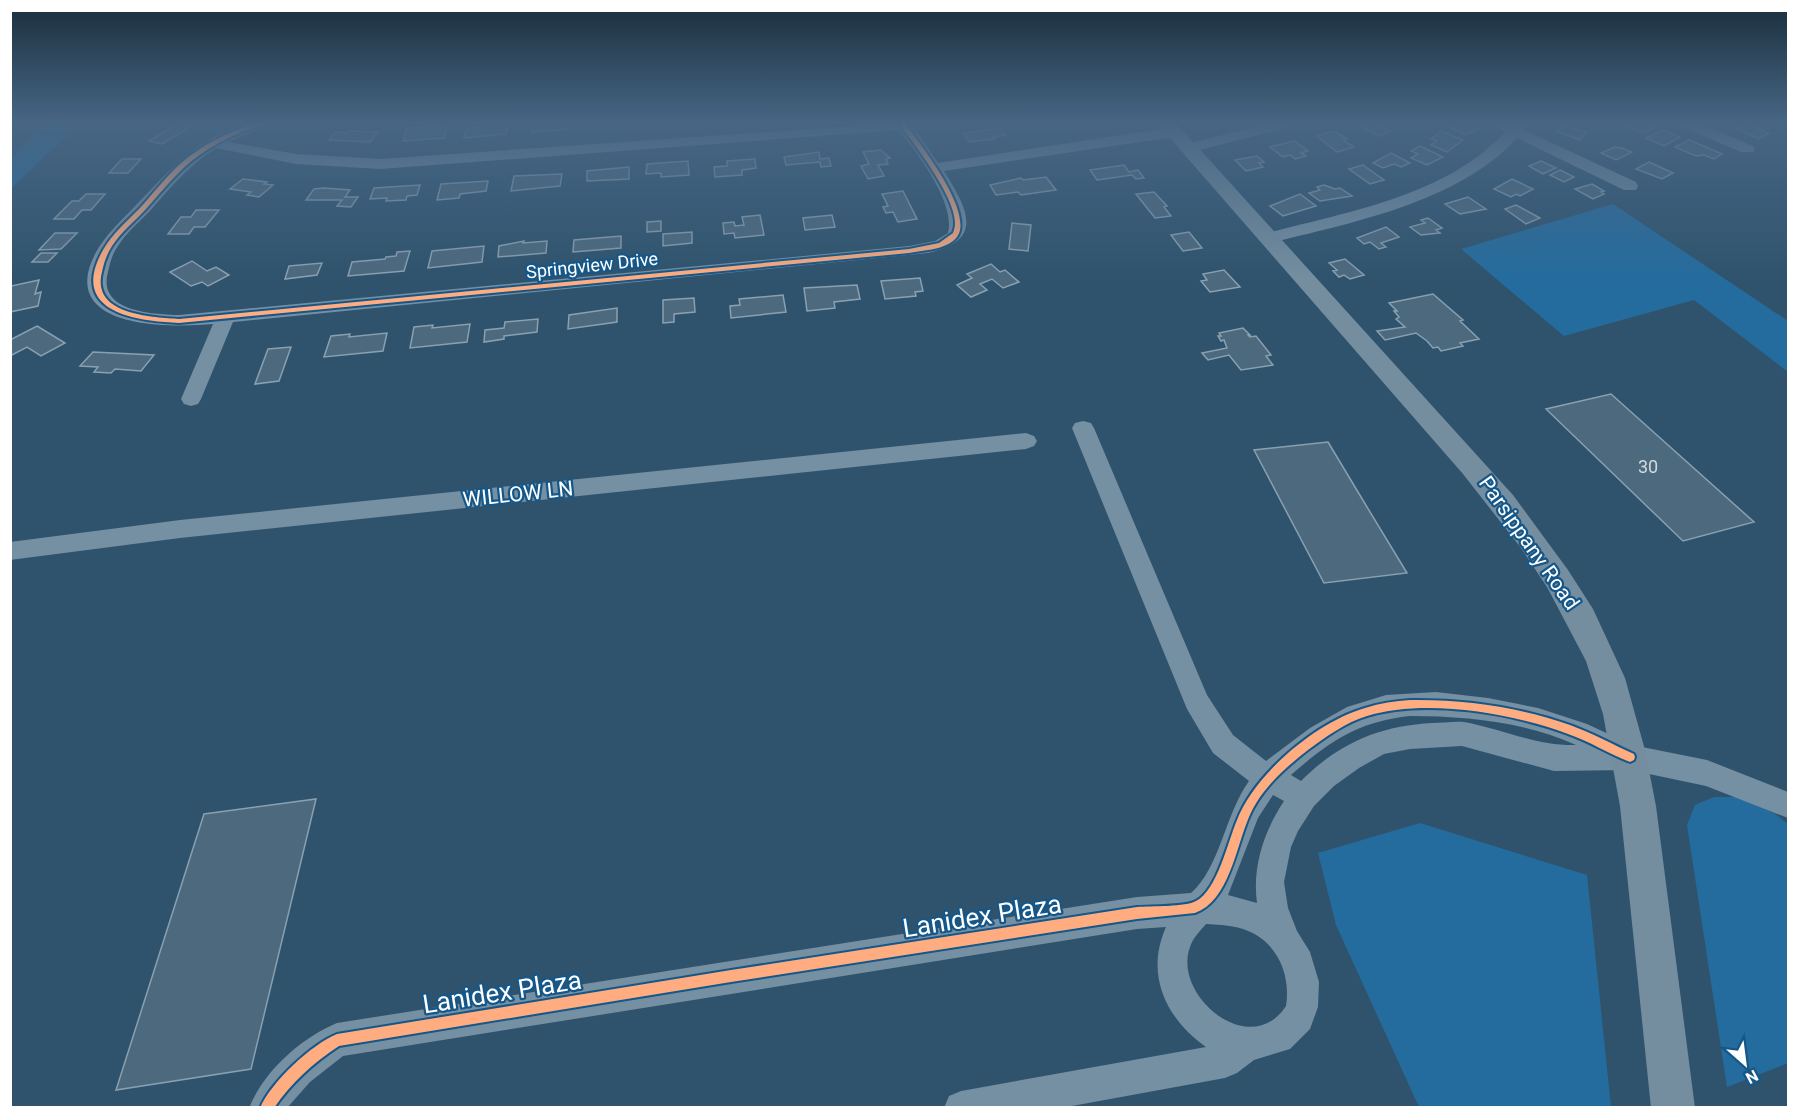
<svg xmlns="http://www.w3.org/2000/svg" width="1799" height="1118" viewBox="0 0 1799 1118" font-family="Roboto,sans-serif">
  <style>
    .green { fill: #256c9e }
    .building { fill: #4c697e; stroke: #89a0b1; stroke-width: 1.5 }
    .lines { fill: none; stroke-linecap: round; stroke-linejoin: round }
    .minor { fill: #758fa3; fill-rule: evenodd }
    .major { fill: #748ea0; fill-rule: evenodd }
    .highway { fill: #778fa2; fill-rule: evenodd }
    .cycleway-casing { stroke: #145788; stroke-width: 4 }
    .cycleway { fill: #ffac80; fill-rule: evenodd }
    .labels { text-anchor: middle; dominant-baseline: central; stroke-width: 4.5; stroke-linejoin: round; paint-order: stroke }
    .far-street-label { font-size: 18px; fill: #fff; stroke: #145788 }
    .number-label { font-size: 18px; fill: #d2dadf }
    .street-label { font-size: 21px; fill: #fff; stroke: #145788 }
    .near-street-label { font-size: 26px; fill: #fff; stroke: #145788 }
  </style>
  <rect width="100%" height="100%" fill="#2f536d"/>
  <path class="green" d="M48,122H80L11,189V157Z
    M1613,204L1788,321V372L1694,300L1564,336L1461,249Z
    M1714,797H1738L1774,813L1788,824V1063L1727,1087L1687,825L1695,805Z
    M1420,823L1587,875L1611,1107H1419L1336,925L1318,853Z"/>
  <path class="building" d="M180,122H199L162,144L149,141Z
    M481,122H495V125H508L506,134L464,138L467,128L480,127Z
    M533,122H571L570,129L532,132Z
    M1366,122H1371L1391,131L1380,136L1358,126Z
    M1439,122H1462L1478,129L1465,135Z
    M1622,122H1644L1655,127L1643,133L1624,125L1626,123Z
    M1745,123L1769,133L1759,139L1735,128Z
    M1562,125L1586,132L1580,140L1556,131Z
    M447,126L444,138L403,141L407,128Z
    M1001,128L1006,135L993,137L994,139L969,142L964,133Z
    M1663,130L1680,137L1664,146L1646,138Z
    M349,131L378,132L370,142L329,140L336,132L347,133Z
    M1334,131L1347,139L1343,140L1354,147L1337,152L1317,136Z
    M1441,131L1463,140L1447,152L1431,145L1437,141L1431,139Z
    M1689,140L1722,154L1714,159L1704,155L1696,156L1675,147Z
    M1294,141L1308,151L1301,153L1306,156L1295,159L1290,155L1283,157L1270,147Z
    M1420,146L1443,157L1427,165L1411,158L1418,154L1411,151Z
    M1615,147L1622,148L1632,152L1616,160L1601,153Z
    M881,150L890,158L886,159L888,164L878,165L884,176L868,179L861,166L869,164L863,152Z
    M819,152L820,159L829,158L831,166L821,167L820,162L786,165L784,157Z
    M1391,153L1410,163L1401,167L1394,164L1383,168L1373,163Z
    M1257,156L1264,162L1259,163L1263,167L1246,171L1235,160Z
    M122,159H141L128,173H109Z
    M755,159L756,168L742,170V175L715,177L714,167L727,166V161Z
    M688,161L689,175L661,177V173L646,174L647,164Z
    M1541,161L1556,168L1543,174L1529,166Z
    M1649,162L1673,173L1662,179L1636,169Z
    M1124,165L1129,172L1138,170L1144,178L1136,179L1132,175L1097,180L1090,170Z
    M1363,165L1384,180L1370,184L1349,169Z
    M629,167V179L587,181V171Z
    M1560,170L1574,177L1564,182L1550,175Z
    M562,174L560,186L511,191L514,176Z
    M1046,177L1056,190L1021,195L1018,192L996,195L990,185L1021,178L1023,180Z
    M243,179L267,182L264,184L273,185L259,197L247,195L251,192L230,189Z
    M1512,179L1533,189L1520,196L1516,194L1511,197L1494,189Z
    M488,181L486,191L460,194L459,198L437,200L441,184Z
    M1592,184L1604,191L1601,192L1604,194L1593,199L1575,189Z
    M420,185L417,195L407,196L406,200L386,201L387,198L370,199L374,188Z
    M1324,185L1335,189L1340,188L1352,196L1320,201L1309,193L1320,190L1317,187Z
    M324,188L350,190L345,197H358L351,207L337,206L342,200H306L314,189Z
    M903,191L917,219L898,222L893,212L886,213L883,207L888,206L882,194Z
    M1154,192L1167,206L1164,207L1171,216L1155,218L1136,194Z
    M86,194H105L91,210H82L74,219H54L72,201H79Z
    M1300,194L1316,206L1283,216L1270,206Z
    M1468,197L1486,209L1460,214L1445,204Z
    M1516,205L1540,218L1526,224L1505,209Z
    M196,210H219L205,227H194L189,234H168L181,217H191Z
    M760,215L764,235L735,238L734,233L724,234L723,223L734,222L735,226L744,225L742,217Z
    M832,215L835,227L805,230L803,218Z
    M1428,218L1442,228L1436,230L1440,233L1421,235L1410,227L1425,223L1421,220Z
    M661,221V231L647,232V222Z
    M1012,223L1031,225L1028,251L1009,249Z
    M1386,227L1399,237L1381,243L1386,247L1379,249L1370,242L1364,244L1357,238Z
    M692,232V243L663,246V234Z
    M1189,232L1202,248L1183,251L1171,235Z
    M55,233H77L61,249L39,250Z
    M621,236V248L573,252L574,240Z
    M524,241L523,243L547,241L546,253L498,257L499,246Z
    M484,246L482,262L428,268L432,251Z
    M410,251L404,271L348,276L352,262L385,259L386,257L396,256L397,252Z
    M41,253H57L48,262H32Z
    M1345,259L1364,275L1350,279L1344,275L1339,277L1333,271L1337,270L1329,263Z
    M192,261L207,271L216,267L229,275L208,286L202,282L191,286L170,272Z
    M322,263L317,275L285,279L289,266Z
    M991,264L1000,272L1005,270L1019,282L1003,288L992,279L980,284L987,290L971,297L957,285L972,278L967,274Z
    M1224,270L1240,287L1210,292L1201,281L1207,280L1203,274Z
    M920,278L923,291L915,292L916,296L885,299L881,281Z
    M39,280L35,294L41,292L38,306L10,312L11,286Z
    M857,285L860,299L834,302L835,308L807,311L804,288Z
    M1433,294L1463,320L1460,321L1479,339L1460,343L1463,346L1441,351L1438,347L1433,348L1427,341L1416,333L1385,340L1377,331L1405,327L1396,319L1399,317L1394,311H1397L1389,303Z
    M783,295L786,312L731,318L730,306L740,305L739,299Z
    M694,298L695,312L674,314V322L663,323V300Z
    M617,308V322L568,329L569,315Z
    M538,319L537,332L504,336V339L484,342L485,330L504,328L505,322Z
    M470,324L467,342L410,348L414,327L433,325L432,328Z
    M37,326L65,343L41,356L27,347L10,356V340Z
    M1243,328L1250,335H1248L1250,337L1256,336L1271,355L1266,356L1273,365L1241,370L1229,355L1208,360L1202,353L1227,348L1224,340L1221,341L1218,336H1221L1219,333Z
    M387,333L383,351L324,357L331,336L350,334L349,337Z
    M291,347L279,381L255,384L268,349Z
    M93,352L154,355L141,371L115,369L111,373L94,372L98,367L80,366Z
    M1611,394L1754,522L1683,541L1546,409Z
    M1328,442L1367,507L1407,573L1324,583L1254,450Z
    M316,799L251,1069L116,1090L204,814Z"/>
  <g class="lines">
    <path class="minor" d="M249,122H272L269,125L228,142L296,154L380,159L910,122L938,163L1174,127L1182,132L1174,137L944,171C968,210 985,240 928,253L233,322L201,399L198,404L191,406L184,404L181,399L213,324C169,328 57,329 95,254C105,235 122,220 136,205C175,165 195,141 249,122ZM899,130C917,153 956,203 948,233L935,241L909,246L179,315C153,314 97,312 108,272C110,263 112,254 118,246C126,233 138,223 149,212C170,188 189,165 216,148L296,164L380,169Z
      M1275,122H1301L1298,125L1188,153L1180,148L1182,145Z
      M1488,122H1508L1513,124L1515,122H1531L1524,130L1636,182L1638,186L1636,190H1624L1517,138C1459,202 1351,223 1270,243L1264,242L1261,238L1264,234C1345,212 1445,197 1505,132Z
      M1675,122H1696L1753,146L1755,149L1753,152H1741L1678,125Z
      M1083,421L1091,423L1094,428L1207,695L1233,735L1266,761L1310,728L1347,707L1386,695L1436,692L1488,698L1538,708L1587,724L1632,745L1707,760L1788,792V818L1706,786L1630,770L1554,771L1462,746L1410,749L1384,754L1359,768L1334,786L1314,806L1298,831L1291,847L1284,882L1288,908L1297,931L1310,952L1319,982L1318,1007L1310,1029L1290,1049L1254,1060L1237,1073L1225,1078L1061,1108H944L949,1096L961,1091L1206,1047C1165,1018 1145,974 1166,927L1137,929L343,1056L310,1082L287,1108H249C264,1071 301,1038 337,1023L1137,897L1191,893C1220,868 1225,814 1249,781L1213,753L1187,709L1072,428L1075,423ZM1410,716C1466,716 1525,722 1576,745C1537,746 1502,729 1464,722C1454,721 1442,723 1432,723C1379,726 1339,743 1301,781L1291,775C1330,741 1357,722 1410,716ZM1273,795L1284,801C1264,831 1252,867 1257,903L1228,895L1258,818ZM1206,924C1220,925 1235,925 1248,931C1278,943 1291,976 1286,1006C1250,1061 1172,995 1190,947C1193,938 1200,931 1206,924Z
      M1026,433L1034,436L1037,441L1034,446L1026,449L180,538L10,560V542L180,520Z"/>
    <path class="major" d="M1156,122H1175L1513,495L1568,570L1593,609L1625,678L1645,750L1656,806L1695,1108H1651L1620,806L1603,714L1586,661L1547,587L1521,548L1463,474Z"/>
    <path class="highway" d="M10,122H23L19,126L10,129Z"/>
    <g class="cycleway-casing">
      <path id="cycleway" d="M259,122H267C259,126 250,129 242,132C227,138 214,145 201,154C179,169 164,189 146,209C135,221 121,232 112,246C107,254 104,262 102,272C91,315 151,317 179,319L909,249L939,243L953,233C954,230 955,227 955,224C956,197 914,144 898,122H904C919,142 975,213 957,237C947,250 924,250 909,253L179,323C135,321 68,312 103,250C112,234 126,222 139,209C152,195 164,179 179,165C202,144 230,131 259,122Z
        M1410,700C1464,699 1519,707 1570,725C1592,733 1612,744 1634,754L1635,757L1634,760L1630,762C1609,754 1589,741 1568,734C1512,713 1425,698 1367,716C1346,722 1326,737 1308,750C1285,768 1261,789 1249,817C1236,847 1229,901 1195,913L1137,919L731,982L339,1046C313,1063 292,1082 274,1108H260C271,1082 312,1044 337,1034L731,970L1137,907C1151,906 1186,907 1196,901C1217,891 1228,841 1237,820C1255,773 1317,722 1365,708C1380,703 1395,701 1410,700Z"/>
    </g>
    <use href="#cycleway" class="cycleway"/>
  </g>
  <linearGradient id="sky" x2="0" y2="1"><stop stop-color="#1a2e3c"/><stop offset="0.44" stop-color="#476684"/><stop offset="1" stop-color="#476684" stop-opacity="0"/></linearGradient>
  <rect width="1799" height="278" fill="url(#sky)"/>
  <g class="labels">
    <g class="far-street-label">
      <text transform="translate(592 265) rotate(-6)">Springview Drive</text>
    </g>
    <g class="number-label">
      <text x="1648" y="466">30</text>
    </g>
    <g class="street-label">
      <text transform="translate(518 494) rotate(-6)">WILLOW LN</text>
      <text transform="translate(1529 543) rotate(55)">Parsippany Road</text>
    </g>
    <g class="near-street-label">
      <text transform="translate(982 916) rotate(-9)">Lanidex Plaza</text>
      <text transform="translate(502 992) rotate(-9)">Lanidex Plaza</text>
    </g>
  </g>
  <rect width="1799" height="1118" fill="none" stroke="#ffffff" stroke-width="24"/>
  <g transform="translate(1745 1064) rotate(152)" stroke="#145788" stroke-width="4.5" paint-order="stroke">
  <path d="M0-4.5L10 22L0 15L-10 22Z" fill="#ffffff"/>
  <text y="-9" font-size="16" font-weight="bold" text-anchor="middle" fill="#ffffff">N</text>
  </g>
</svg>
